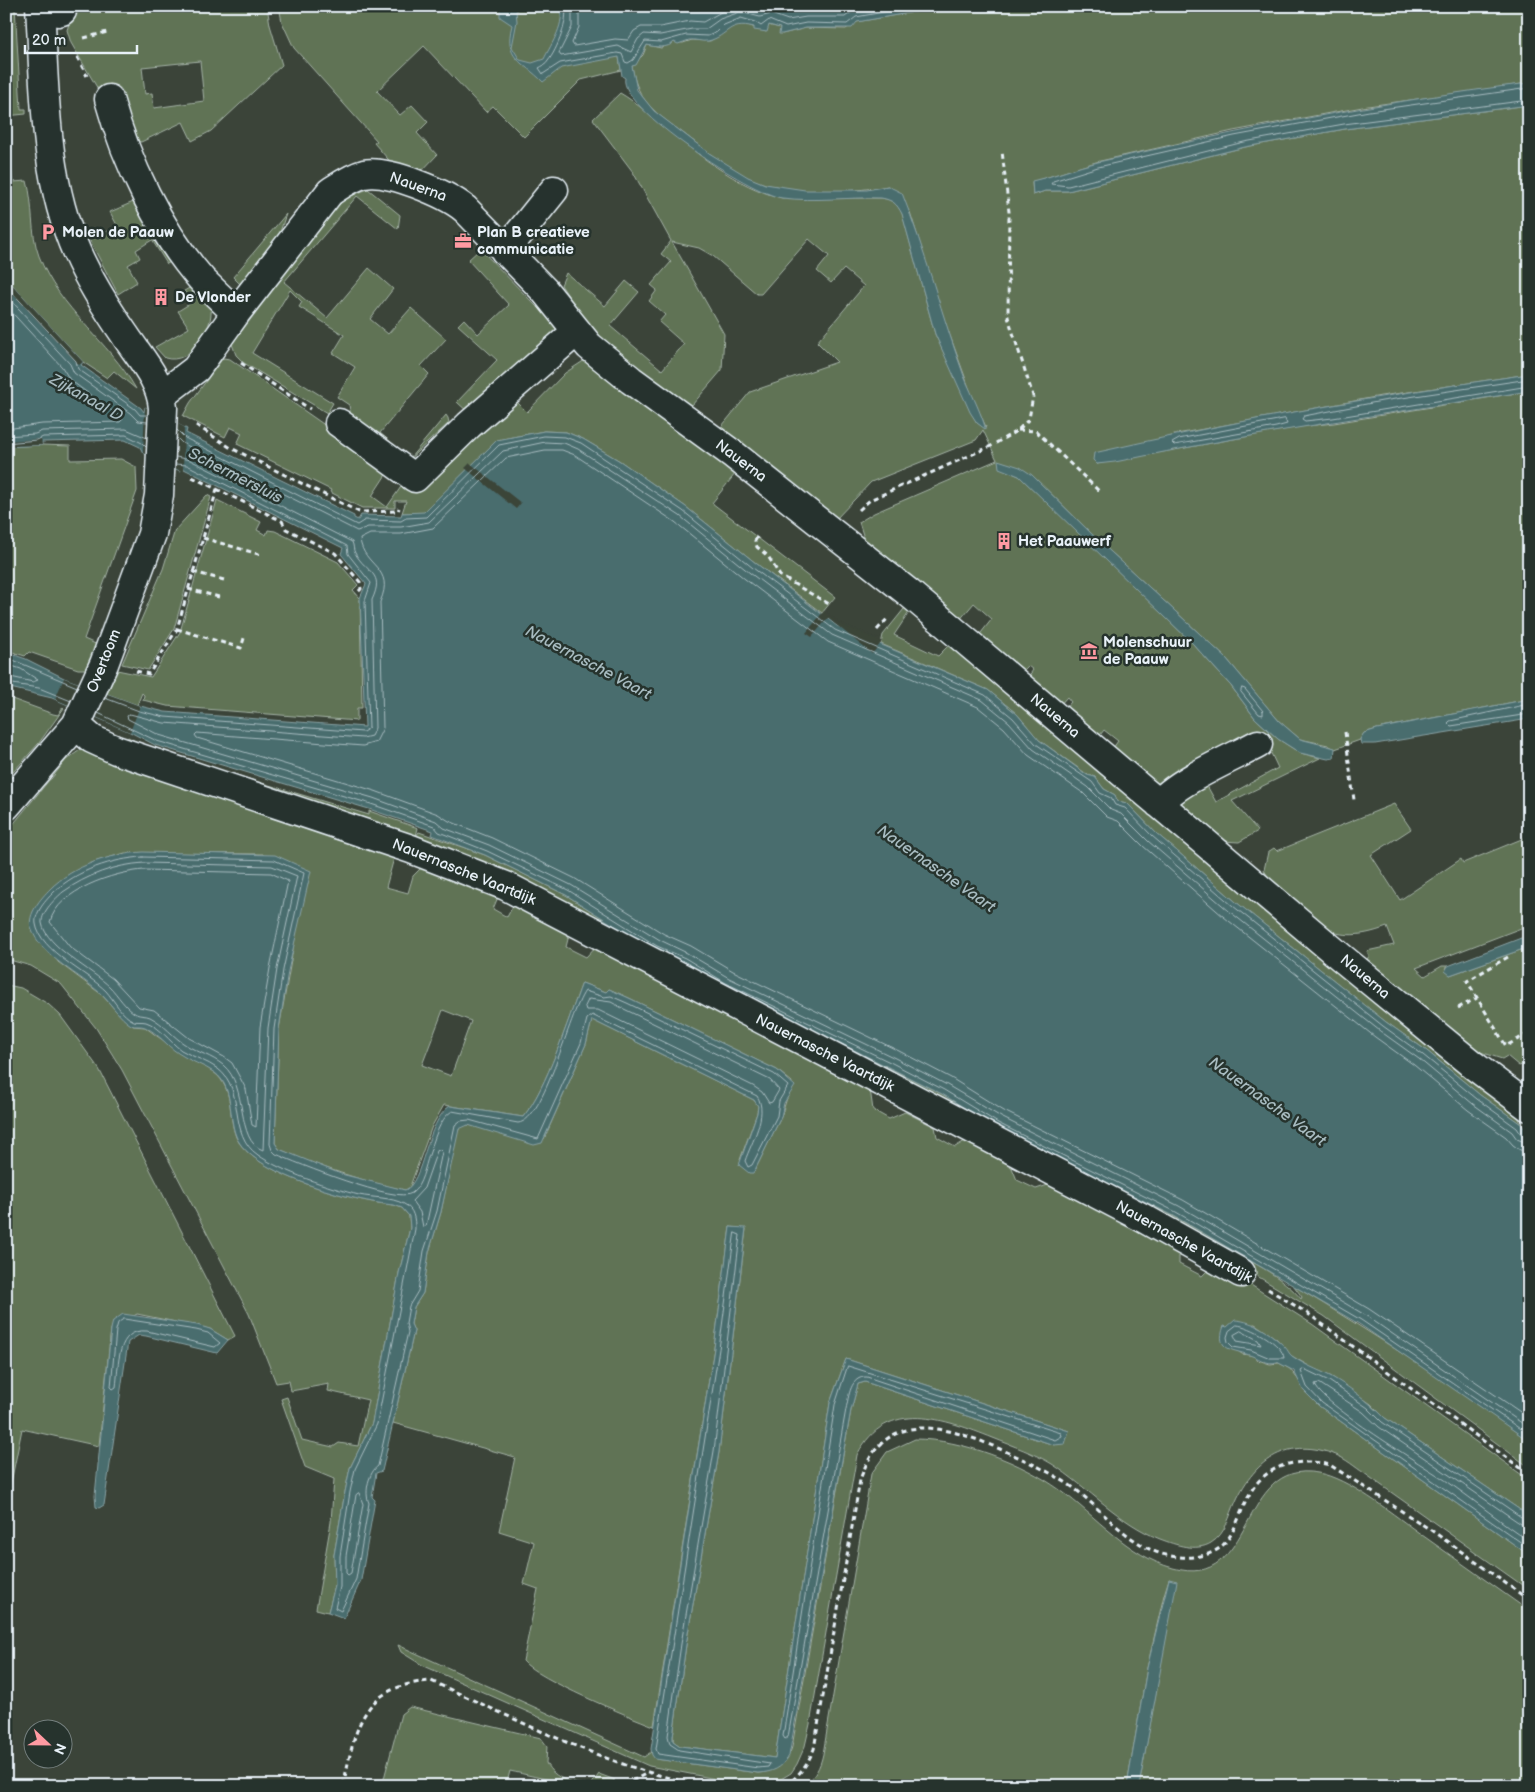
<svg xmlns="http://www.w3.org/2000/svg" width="1535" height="1792" viewBox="0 0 1535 1792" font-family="'Balsamiq Sans',sans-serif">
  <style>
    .green { fill: #607355; stroke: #a4b2a6; fill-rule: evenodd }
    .water { fill: #496d6e; stroke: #89a2a5 }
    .pier { fill: #3b4439 }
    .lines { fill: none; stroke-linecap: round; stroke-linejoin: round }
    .shore { stroke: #a8bcc1; stroke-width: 1 }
    .minor-casing { stroke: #e8f1f8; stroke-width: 31 }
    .path { stroke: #e8f1f8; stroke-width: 3; stroke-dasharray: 5 4; stroke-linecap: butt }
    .minor { stroke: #26332d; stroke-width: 28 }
    .labels { text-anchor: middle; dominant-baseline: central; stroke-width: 5; stroke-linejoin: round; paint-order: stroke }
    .street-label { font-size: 15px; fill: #e8f1f8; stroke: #26332d }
    .poi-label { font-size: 15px; font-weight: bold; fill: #e8f1f8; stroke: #26332d; text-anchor: start }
    .water-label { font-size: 16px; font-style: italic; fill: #a8bcc1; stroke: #26332d }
  </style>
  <rect width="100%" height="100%" fill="#3b4439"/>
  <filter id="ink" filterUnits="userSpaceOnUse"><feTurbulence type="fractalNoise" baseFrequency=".02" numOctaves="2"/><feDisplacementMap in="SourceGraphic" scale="10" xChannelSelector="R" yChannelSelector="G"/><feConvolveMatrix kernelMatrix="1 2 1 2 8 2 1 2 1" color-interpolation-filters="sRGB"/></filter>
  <g filter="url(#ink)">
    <path class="green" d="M6,6H15L21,109H26V114L6,116Z
      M75,6H267L270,25L282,65L211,131L192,141L183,122L141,142L132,140L121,103V92L102,96L71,43L67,30ZM200,61L204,101L154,108L152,93L145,94L142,67Z
      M279,6H559L562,14L561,24L619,57L621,70L581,80L524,137L493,106L486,112L424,46L377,91L400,115L412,105L428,122L417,133L437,155L418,175L394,166L374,143L377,141L294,48L282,22Z
      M952,6H1529V83L1368,106L1233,131L1096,162L1032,182L1033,195L1045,191H1068L1245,147L1345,129L1529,105V374L1381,396L1177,434L1097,464L1299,427L1334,423L1529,391V699L1377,729L1364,733L1360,740L1335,749L1328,745L1300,739L1279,721L1226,658L1099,541L1032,475L1003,462L1010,472L1019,476L1055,510L1193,644L1231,686L1255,718L1278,739L1300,753L1320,758L1232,801L1258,831L1239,842L1222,841L1173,805L1206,784L1216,802L1278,768L1269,749L1156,789L1110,752L1118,741L1104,730L1097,739L1063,711L1071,702L1067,697L1058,707L1026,680L1033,670L1028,666L1019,675L977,638L992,619L974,603L958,622L862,543L863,535L859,522L874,513L997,460L983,430L976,440L871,482L836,519L717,432L750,392L837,362L817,342L864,286L844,269L831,283L817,271L829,256L809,239L761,294H757L713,256L699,248L672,242L724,334L722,370L692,405L686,407L595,336L561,285L566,273L605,306L626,281L639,292L610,326L662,370L684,344L659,322L665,315L649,301L657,290L651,285L671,262L661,254L671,241L633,172L593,119L620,93C634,101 646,112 659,123C695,152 736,187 782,198H881C893,200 897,204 902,213L935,334L977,423L986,427L972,396L945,322L910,212L888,186C845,193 790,196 749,178C725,167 704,149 683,133C656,113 637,102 632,66L643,55L647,45L661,48L674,42L683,43L692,40L710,41L719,36L726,29L742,23L766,32L768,25L780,28L782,34L806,28L846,29L856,22L920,11L922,8L942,11Z
      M6,124L13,182L27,181C34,206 30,232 39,256C59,309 109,341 136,389L114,371L107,378L83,362L6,278Z
      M368,189L400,215L398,229L357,196L284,282L327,318L369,268L393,289L370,319L388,334L411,308L446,339L421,366L429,374L380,433L410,458L446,415L448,418L449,423L407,461L351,416L349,405L337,397L355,367L333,353L344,335L299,307L302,302L290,290L252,353L333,403L327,413L244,363L236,355L232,344L328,216L347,197Z
      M138,200L173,260L167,264L152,240L136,250L140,258L128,265L137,282L118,294L89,239L118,227L110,212Z
      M286,214L279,235L240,284L233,277Z
      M480,249L537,307L542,303L557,320L558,330L470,414L457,402L497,360L458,325L464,319L478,334L509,305L468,260Z
      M193,286L211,306C214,328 191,366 165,358L155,347L189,328L178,311L191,303L184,291Z
      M223,358L230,359L389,470L372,496L387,507L405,481L515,400L527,412L565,373L585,360L717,455L735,474L712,503L835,597L822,613L757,564L686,507L620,461L583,439L566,432L544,431L497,440L424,513H402L406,501H395V508H362L330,492L331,490L237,444L242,433L230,427L225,437L183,416L190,403Z
      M42,445L70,446V460L121,459L136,467L137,491L84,639L98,645L85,669H78L29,652L25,656L6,650V447Z
      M207,495L211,497L174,629L148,670L122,664L163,569L175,530Z
      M217,500L261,522L257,530L266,535L268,530L275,531L338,562L358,585L353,590L360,598L362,708H357V721L167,706L143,700L144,695L142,693L137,705L107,694L117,670L151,677L180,632Z
      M908,604L912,608L894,635L938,656L948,646L954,644L1517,1113L1521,1124L1480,1095L1427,1051L1386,1022L1236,902L1156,833L1127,803L1117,801L1115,795L1104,789L1095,777L1088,775L1039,740L1017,714L988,690L881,644L883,635Z
      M6,689L12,691V699L53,714L58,715L63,707L64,708L39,743L6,780Z
      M128,737L152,750L369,815V811L418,828L416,836L419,832L485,855L566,895L655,951L942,1094L996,1127L1142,1199L1232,1249L1218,1247V1249C1243,1254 1286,1279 1301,1299L1302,1297L1294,1286C1375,1334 1453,1386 1529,1441V1467L1324,1316L1195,1239L652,959L126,743Z
      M80,750L87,751L394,858L386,887L408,893L413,876L421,868L498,897L493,909L507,917L514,904L570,931L566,947L586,957L599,943L870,1089L873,1110L889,1119L905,1112L935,1127L937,1137L955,1147L965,1141L1010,1163L1017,1180L1036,1189L1051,1184L1179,1249V1264L1202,1276L1210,1268L1243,1280L1312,1324L1529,1480V1516L1385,1418L1371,1404L1332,1377L1314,1369L1290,1355L1277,1339L1255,1324L1227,1327L1223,1333V1341L1242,1354L1255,1356L1258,1360L1270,1364L1279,1363L1290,1369L1319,1406L1529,1555V1590L1364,1473C1355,1467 1346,1459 1336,1455C1289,1436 1255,1459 1236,1501C1229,1516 1226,1534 1211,1543C1196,1552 1176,1545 1160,1539C1119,1523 1089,1488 1052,1464C1034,1453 1013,1446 993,1438C945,1419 887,1397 857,1455L810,1724L805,1746L797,1764L791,1773L781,1779L773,1781L721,1780L649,1766L422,1665L401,1652L398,1645L644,1757L651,1752L656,1759L758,1773C774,1772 787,1764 792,1747L851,1410L858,1384L865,1382L1054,1445L1069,1431L846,1359L830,1403L775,1758L680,1746L673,1741V1736L686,1645L719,1452L746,1229L730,1227L714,1348L654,1726C628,1716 539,1680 523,1661L538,1589L524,1584L534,1542L499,1531L515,1457L393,1423L414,1331L411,1324L414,1307L423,1293L429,1252L441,1212L457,1133L461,1126L468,1125L544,1139L586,1044L592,1020L754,1100L758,1106L757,1113L740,1160L756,1168L781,1117L792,1082L777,1070L629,998L609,989L606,992L582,983C568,1020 547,1088 523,1117L444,1105L432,1126L409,1189L405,1190C361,1181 319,1167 279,1149L275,1143L279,1029L296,932L263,854L125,853L94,862L53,886L33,912L58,962L101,994L119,1014L133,1026L145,1027C160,1039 176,1049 192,1059C201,1064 211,1069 218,1076C234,1093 228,1117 236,1137C252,1174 355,1202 394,1205L402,1208L409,1216L410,1228L399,1273L372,1423L350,1468L345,1492L334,1555L335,1586L328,1612L316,1609L331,1522L334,1479L305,1467L281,1399L287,1397L302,1440L333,1447L339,1443L358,1446L368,1400L328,1391L329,1384L291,1391L289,1381L276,1383L249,1314L122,1070L96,1028L61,984L31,966L6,959V833L50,779H51L66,760ZM443,1010L471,1021L451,1076L422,1065Z
      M1394,804L1411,829L1371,855L1400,900L1461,859L1463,863L1529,836V925L1416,968L1425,976L1442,966H1448L1445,968L1450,975L1529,947V1078L1522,1065L1519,1066L1507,1056L1502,1059L1468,1048L1365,963L1369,956L1367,951L1394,945L1387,927C1326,950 1311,918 1270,880L1264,870L1268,852L1274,848L1277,851Z
      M7,985L21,988L48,1004L60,1015L99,1069L235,1336L228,1340L210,1329L137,1314L111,1329L99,1446L22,1429L6,1507Z
      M915,1439C961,1439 1023,1463 1060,1490C1096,1516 1128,1556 1173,1568C1257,1592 1237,1458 1318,1473C1348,1478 1390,1512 1415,1530C1453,1557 1491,1584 1529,1611V1786H1139L1176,1582L1169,1579L1164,1595L1147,1668L1127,1786H805C815,1776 820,1768 823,1754L871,1474L887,1452Z
      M410,1707L541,1738L547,1746L546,1763C554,1779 574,1785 591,1785L599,1774L615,1780C591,1792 538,1777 510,1771L506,1786H382L401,1714Z"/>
    <path class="water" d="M500,6H524L518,7L516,11L517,21L512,47L520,60L532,63L544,59C551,44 567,22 559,6H952L941,11L922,8L920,11L857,22L852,28H806L782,34H779L780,28L769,25L767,32L754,30V27C728,20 729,36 708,41C701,42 695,39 689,40C685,41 682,43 678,44L674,42C668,49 654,47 647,45L636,65L632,66L637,90L654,111L709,153L748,177L765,184L805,190H867L888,186L902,193C926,253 942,316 964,376C968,386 986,423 985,429L977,423L970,412L935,334L902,214C897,204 893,200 881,198C849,197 814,202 782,198C752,194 618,108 625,78L622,76L619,57L561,68L543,82C523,61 503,60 512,25L500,17Z
      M1529,83V105L1345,129L1245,147L1068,191H1045L1033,195L1032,181C1055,176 1076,167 1098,162C1240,130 1383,101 1529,83Z
      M6,278L83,362L81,365L141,408L144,412L145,407L187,429L186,433L354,516V518L358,520L361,515L401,516L402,513L424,512L497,440L544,431L566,432L583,439L620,461L686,507L757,564L837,626L988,690L1017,714L1039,740L1087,775L1095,777L1104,789L1115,795L1117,801L1127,803L1156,833L1236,902L1386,1022L1427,1051L1480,1095L1521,1124L1529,1134V1441L1359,1324L1174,1216L996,1127L942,1094L890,1068L655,951L566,895L485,855L432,835L433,831L369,809L155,745L130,732L52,698L6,687V652L26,659L64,678L140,706L165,712L365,727L360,598L366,584L341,554L343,548L184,469L180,471L143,453L140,447L125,440L42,442V445L6,447Z
      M1529,374V391C1391,413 1252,433 1115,462L1097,464L1093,460L1094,453C1237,420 1383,395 1529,374Z
      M998,460L1020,467L1032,475L1099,541L1226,658L1279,721L1300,739L1335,748L1334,758L1328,759L1300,753L1278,739L1255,718L1231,686L1193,644L1019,476L999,468Z
      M1529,699V719L1375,744H1361L1360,739L1364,733L1377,729Z
      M143,852L275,855L311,871L288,971L279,1029L275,1143L279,1149L341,1174L405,1190C423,1184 426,1121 450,1106L523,1117C547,1088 568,1020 582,983L606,992L609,989L629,998L777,1070L795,1086L784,1103L781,1117L756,1168L753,1173H749L739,1165L757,1113L758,1106L754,1100L592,1020L586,1044L542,1143L534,1145L468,1125L459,1129L441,1212L429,1252L423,1293L414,1307L411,1324L414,1331L382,1471L376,1473L372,1497L375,1500L361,1580L344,1618L328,1612L335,1586L334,1555L345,1492L350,1468L372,1423L399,1273L410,1228L409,1216L402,1208L394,1205C356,1202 250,1174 236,1136C228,1116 234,1087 215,1073C204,1065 189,1061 178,1053C167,1046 158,1033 145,1027C141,1025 135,1027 131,1025C119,1017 112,1005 102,995C82,975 41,957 31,928C27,914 41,898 50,889C74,865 110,854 143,852Z
      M1529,935V947L1450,975L1445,971L1448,966Z
      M730,1227L746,1228L719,1452L686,1645L673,1736V1741L680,1746L775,1758L830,1403L846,1359L1069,1431L1065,1444L1054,1445L865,1382L858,1384L851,1410L789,1756C781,1769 773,1772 758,1773L655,1759L652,1755L651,1749L714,1348Z
      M123,1314L197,1325L210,1329L228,1340L217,1353L146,1336L139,1335L128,1342L104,1505L99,1508L96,1507L95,1496L111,1329L113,1321Z
      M1235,1320C1254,1321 1272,1334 1285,1347C1288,1350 1289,1354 1292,1356C1304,1365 1317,1369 1330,1376C1350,1387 1369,1402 1385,1418L1529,1516V1555L1319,1406L1303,1390L1294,1371L1277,1362C1266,1365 1262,1359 1252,1356C1235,1349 1214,1352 1224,1326L1227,1327Z
      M1169,1579L1177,1581L1139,1786H1127L1147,1668Z"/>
    <path class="pier" d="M6,278L83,362L79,365L6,287Z
      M145,407L184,427L183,472L143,453Z
      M41,439L42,445L6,446V441Z
      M470,463L521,503L516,509L465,468Z
      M824,611L839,623L882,641L881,643L872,654L828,618L812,637L806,633Z
      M64,678L140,706L130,732L55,699Z"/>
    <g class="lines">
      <path class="shore" d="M565,6C569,20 557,50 548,61C546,65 542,66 539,68L543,74L560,63L617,53L622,54L625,62L628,63L633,60L645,41L661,42L686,35L708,36L717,32L724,25L741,18L755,22L761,26L769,20L786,27L806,23L847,24L856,17L917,6
        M572,6V27L559,53L561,56L618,46L631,52L638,39L644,34L660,35L692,29H706L720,19L740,12L760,17L771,14L788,20L806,17H845L853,11L881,6
        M579,6V27L572,43L574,46L615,39L628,40L634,31L641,27H660L690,21L703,22L732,6
        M771,6L789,12L806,9H842L847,6
        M1529,88L1369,111L1234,136L1098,167L1053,181L1051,184L1068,186L1244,142L1344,124L1529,100
        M6,286L76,361L78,369L135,409L140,415H148
        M6,295L70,364L74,373L130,413L138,421L147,422
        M6,306L62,367L70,380L123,419L120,422L42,424L6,429
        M1529,379L1382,401L1304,416L1302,419L1305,421L1333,418L1529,386
        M1285,419L1287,424L1276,427L1174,445L1172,443L1179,439Z
        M177,430L185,438L357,525L365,520L401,521L406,518L426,517L499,445L544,436L565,437L581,443L683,511L753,568L835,630L985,695L1013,718L1036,744L1092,782L1100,793L1111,798L1115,805L1125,808L1152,836L1233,906L1383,1026L1423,1055L1477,1099L1517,1128L1521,1134L1529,1138
        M6,436L35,434L42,431L126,429L147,438
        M177,438L182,443L357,531L368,527H401L429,522L503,451L545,442L564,443L578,449L680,516L750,573L832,635L982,700L1009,722L1033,749L1088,787L1111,810L1121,814L1148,841L1229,911L1380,1031L1419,1059L1473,1104L1512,1132L1517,1139L1529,1144
        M6,443L37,440L43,437L126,435L142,443L146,447
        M176,457L190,460L352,542C354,546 353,550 355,553C367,574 385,572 372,600L375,728L371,736L363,738L164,723L130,714L127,716L128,719L159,735L373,798L436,821L444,828L489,845L571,885L660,940L687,953L729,978L895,1058L947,1085L1001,1117L1179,1206L1365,1315L1529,1428
        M6,657L77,687
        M6,664L21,669L38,680L33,682L6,676
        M6,683L39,688L71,701
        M1242,688L1245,689L1263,711V715L1259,714L1241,692Z
        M105,698L139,711L165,717L363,732L369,728L365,601L371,583L348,554L347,546L187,465L175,464
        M1529,704L1450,721L1448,723L1451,726L1529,714
        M98,713L157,741L371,804L434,826L439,832L487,851L568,890L657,946L685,958L726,983L892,1063L944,1090L998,1123L1176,1212L1361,1320L1529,1435
        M143,857L274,860L304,873L283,970L274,1029L270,1144L272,1150L276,1154C296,1163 397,1204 412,1193C422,1186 425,1166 429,1155C434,1141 439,1119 452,1111L518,1123C545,1121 569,1013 585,991L604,997L611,996L627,1003L774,1074L788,1086L779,1101L777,1116L752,1165L748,1167L745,1161C751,1143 769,1114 757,1096L592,1015L587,1019L581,1043L538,1139L469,1120L460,1121L455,1125L437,1211L424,1251L418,1291L409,1306L406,1323L408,1332L378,1466C369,1472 364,1492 369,1503L356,1579L341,1611L335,1608L340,1587V1556L350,1492L355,1469L377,1424L415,1229C415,1219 414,1209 404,1204C391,1197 373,1198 359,1195C330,1188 282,1172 258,1155C227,1134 246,1090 218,1069C207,1061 193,1057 181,1050C170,1042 159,1026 146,1022C142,1021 138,1022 134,1021C122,1016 114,1000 106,991C88,973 40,951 36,924C34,913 46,900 54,892C77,870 112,859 143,857Z
        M144,863L272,866L297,876L277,969L268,1028L263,1150C235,1141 249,1086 223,1065C212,1056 197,1052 186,1045C173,1037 164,1024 150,1017C146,1015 140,1016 136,1014C125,1008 118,995 110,987C93,970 46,947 42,923C41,912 56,898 63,892C87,875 114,865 144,863Z
        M144,870L271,873L288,881L270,968L260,1027L256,1127L252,1125L246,1089L232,1063L224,1057L189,1038L154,1010L139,1007L113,979L70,947L50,922C58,890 114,872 144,870Z
        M589,999L611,1002L624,1009L770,1080L779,1090L772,1102L769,1103L762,1092L753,1086L598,1010H586L585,1007Z
        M440,1150L442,1152L426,1226L423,1227L420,1212L412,1201L424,1188L437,1151Z
        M1529,1151L1520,1150L1513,1145L1506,1137L1468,1110L1414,1065L1375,1037L1224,917L1143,846L1118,821L1107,817L1083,793L1028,755L1004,728L978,707L828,642L745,579L675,522L575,455L562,450H545L506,458L433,528L401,534H370L360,539C363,567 396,567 380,602L383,728L376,742L363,746L197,733L195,735L197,738L375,791L438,814L449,821L492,838L574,878L664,934L691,946L733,971L899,1051L951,1078L1004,1111L1183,1200L1369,1309L1529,1418
        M735,1233L740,1235L714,1451L681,1644L668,1736L670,1744L679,1750L770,1764L768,1767L758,1768L658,1754L656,1749L719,1349Z
        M124,1319L196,1330L208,1333L220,1343L215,1347L147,1331C116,1328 119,1365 116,1387L113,1389L111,1387L116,1330L118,1323Z
        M1237,1325C1250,1326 1283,1344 1284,1358H1270L1251,1350L1233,1347L1228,1342L1227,1337L1229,1331Z
        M1241,1331L1258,1340L1261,1345L1237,1341L1234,1335Z
        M848,1366L1061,1433L1062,1436L1055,1440L867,1377C850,1376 849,1396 846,1409L788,1737L785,1739L783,1736L835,1405Z
        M359,1493L363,1504L351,1573L348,1575L346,1573V1556L356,1495Z
        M1529,1520L1524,1519L1382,1422L1368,1408L1329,1381L1304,1369L1301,1371L1307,1387L1322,1403L1529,1548
        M1529,1526L1521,1524L1379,1427L1363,1412L1319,1383L1315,1384C1319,1403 1426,1467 1448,1482C1475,1501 1501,1522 1529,1541"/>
      <g class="minor-casing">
        <path id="minor" d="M57,6L58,12L62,11V6
          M109,99C126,161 160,233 203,281C214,292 225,302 236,313
          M505,251L554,190
          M162,395L196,369L236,313L330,192C341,185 352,177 364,174C388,169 447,194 465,209L544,290L589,346L631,380L734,455L909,593L1342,958L1473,1065L1529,1107
          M339,423L415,478L469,425L577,331
          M76,725L92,739L116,750L411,849L506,886L1143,1218L1241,1273
          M1159,804C1175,782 1232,758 1258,744
          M6,806L76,725L104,664L152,534L159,495L163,408C161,380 140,358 125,335C107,309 90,282 77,253C43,176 45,89 40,6"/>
      </g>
      <path class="path" d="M84,38L107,32
        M77,57L87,76
        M241,363L310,409
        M196,425L231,448L359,512L398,511L399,508
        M1018,430L1036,431L1100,492
        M192,477L282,521L286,529L335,553L360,582L361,589L356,594
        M859,510L870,500L991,446L1018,430L1029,419L1033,396L1008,317L1009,212L1002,151
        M757,537L755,541L757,547L768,556L780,576L829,604
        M203,538L262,555
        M193,572L224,580
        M188,589L219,597
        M177,629L241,648L245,635
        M877,630L888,618
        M136,671L149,674L177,629L217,489
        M1345,732L1354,800
        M1508,957L1467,981L1506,1046L1529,1033
        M1458,1008L1477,998
        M1268,1289L1307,1313L1529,1474
        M343,1786C356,1728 360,1686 431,1681C520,1720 611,1770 707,1786
        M516,1786L524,1784L533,1786
        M624,1786L647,1773
        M785,1786C799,1776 807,1765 814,1749L860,1480C884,1407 945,1425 1000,1449C1025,1460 1049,1471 1071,1486C1100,1507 1126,1543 1162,1554C1180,1559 1208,1560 1223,1545C1236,1532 1240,1511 1249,1495C1265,1464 1299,1457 1330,1465L1431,1530L1529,1600"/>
      <use href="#minor" class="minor"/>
    </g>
  </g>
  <defs>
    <g id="parking-bare" transform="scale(1.35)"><path d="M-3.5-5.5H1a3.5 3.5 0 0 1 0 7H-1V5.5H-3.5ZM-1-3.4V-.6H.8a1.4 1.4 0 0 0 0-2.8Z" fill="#ff9aa2" stroke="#26332d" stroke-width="2.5" paint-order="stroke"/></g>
    <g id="office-bare" transform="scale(1.35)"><path d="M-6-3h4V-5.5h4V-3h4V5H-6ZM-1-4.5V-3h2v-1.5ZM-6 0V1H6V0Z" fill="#ff9aa2" stroke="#26332d" stroke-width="2.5" paint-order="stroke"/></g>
    <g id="building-bare" transform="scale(1.35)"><path d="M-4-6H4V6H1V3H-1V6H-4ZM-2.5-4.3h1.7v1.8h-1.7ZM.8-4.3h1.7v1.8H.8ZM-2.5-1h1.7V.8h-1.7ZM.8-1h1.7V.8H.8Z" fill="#ff9aa2" stroke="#26332d" stroke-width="2.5" paint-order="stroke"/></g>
    <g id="museum-bare" transform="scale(1.35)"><path d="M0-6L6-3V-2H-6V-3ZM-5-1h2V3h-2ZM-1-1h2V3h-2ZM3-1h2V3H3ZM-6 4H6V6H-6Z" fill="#ff9aa2" stroke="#26332d" stroke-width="2.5" paint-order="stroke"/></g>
  </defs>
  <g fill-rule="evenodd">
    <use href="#parking-bare" x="48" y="232"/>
    <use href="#office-bare" x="463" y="241"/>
    <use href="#building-bare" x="161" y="297"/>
    <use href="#building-bare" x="1004" y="541"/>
    <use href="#museum-bare" x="1089" y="651"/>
  </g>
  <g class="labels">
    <g class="street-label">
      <text transform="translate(418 187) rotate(20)">Nauerna</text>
      <text transform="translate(741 461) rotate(37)">Nauerna</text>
      <text transform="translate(104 661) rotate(-68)">Overtoom</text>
      <text transform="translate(1055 716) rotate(40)">Nauerna</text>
      <text transform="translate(464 872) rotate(22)">Nauernasche Vaartdijk</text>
      <text transform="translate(1365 977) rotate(40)">Nauerna</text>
      <text transform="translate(825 1053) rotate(27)">Nauernasche Vaartdijk</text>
      <text transform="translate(1184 1242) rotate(29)">Nauernasche Vaartdijk</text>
    </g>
    <g class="poi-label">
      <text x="62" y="232">Molen de Paauw</text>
      <text x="477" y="232">Plan B creatieve<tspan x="477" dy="17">communicatie</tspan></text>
      <text x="175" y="297">De Vlonder</text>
      <text x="1018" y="541">Het Paauwerf</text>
      <text x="1103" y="642">Molenschuur<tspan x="1103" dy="17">de Paauw</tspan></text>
    </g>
    <g class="water-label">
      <text transform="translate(86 398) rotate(29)">Zijkanaal D</text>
      <text transform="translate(235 476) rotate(27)">Schermersluis</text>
      <text transform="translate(588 663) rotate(28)">Nauernasche Vaart</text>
      <text transform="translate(936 869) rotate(35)">Nauernasche Vaart</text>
      <text transform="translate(1267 1102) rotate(36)">Nauernasche Vaart</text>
    </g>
  </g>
  <rect width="1535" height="1792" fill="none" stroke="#26332d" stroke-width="25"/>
  <rect x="12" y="12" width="1510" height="1767" fill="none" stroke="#e8f1f8" stroke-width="2" filter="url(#ink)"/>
  <g transform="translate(48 1744) rotate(112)"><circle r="24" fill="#26332d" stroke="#747f7e"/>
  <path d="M0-4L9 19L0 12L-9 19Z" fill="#ff9aa2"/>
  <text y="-8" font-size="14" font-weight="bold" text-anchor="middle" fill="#e8f1f8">N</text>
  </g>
  <path d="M25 45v8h112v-8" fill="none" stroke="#e8f1f8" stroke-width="2.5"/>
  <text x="32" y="45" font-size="15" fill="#e8f1f8" stroke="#26332d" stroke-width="4" paint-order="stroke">20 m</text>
</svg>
